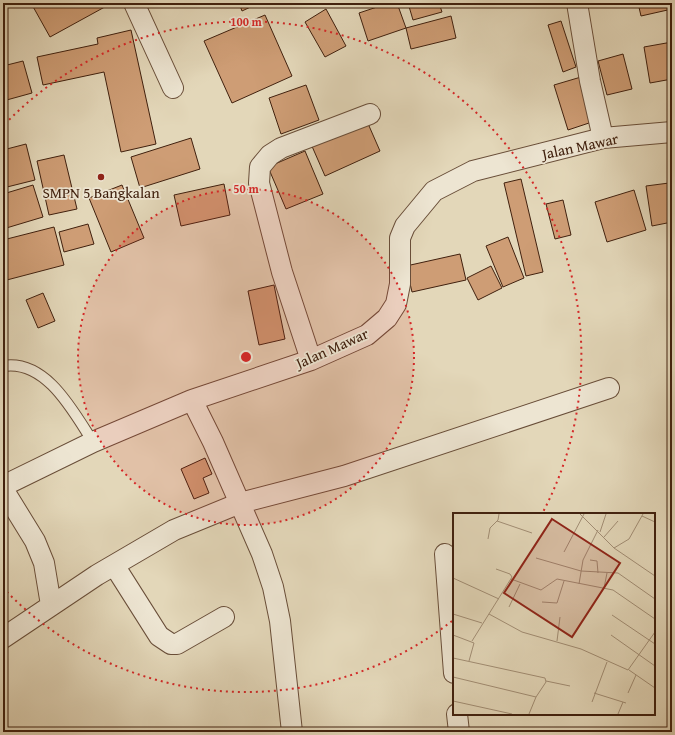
<svg xmlns="http://www.w3.org/2000/svg" width="675" height="735" viewBox="0 0 675 735" font-family="'Gentium Book Plus',serif">
  <style>
    .building { fill: #ce9d75; stroke: #40200e }
    .lines { fill: none; stroke-linecap: round; stroke-linejoin: round }
    .service-casing { stroke: #694e39; stroke-width: 12 }
    .minor-casing { stroke: #694e39; stroke-width: 22 }
    .service { stroke: #ede5d2; stroke-width: 10 }
    .minor { stroke: #ede5d2; stroke-width: 20 }
    .ring { fill: none; stroke: #d62828; stroke-width: 2; stroke-dasharray: 2 4 }
    .poi-dot { fill: #8f2418; stroke: #ede5d2; stroke-width: 1.5 }
    .labels { text-anchor: middle; dominant-baseline: central; stroke-width: 3.5; stroke-linejoin: round; paint-order: stroke }
    .street-label { font-size: 15px; fill: #40200e; stroke: #ede5d2 }
    .poi-label { font-size: 15px; fill: #40200e; stroke: #ede5d2 }
    .inset-road { fill: none; stroke: #a28e75; stroke-width: 1 }
    .view { fill: #8f2418; fill-opacity: 0.15; stroke: #8f2418; stroke-width: 2 }
    .inset-edge { fill: none; stroke: #40200e; stroke-width: 2 }
    .centre { fill: #d62828; stroke: #ede5d2; stroke-width: 2 }
    .ring-label { font-size: 12px; text-anchor: middle; font-weight: bold; fill: #d62828; stroke: #ede5d2; stroke-width: 3.5; stroke-linejoin: round; paint-order: stroke }
  </style>
  <rect width="100%" height="100%" fill="#e3d7b9"/>
  <filter id="stains"><feTurbulence type="fractalNoise" baseFrequency=".005" numOctaves="4"/><feColorMatrix values="0 0 0 0 .2 0 0 0 0 .09 0 0 0 0 .02 0 0 0 .5 -.17"/></filter>
  <radialGradient id="worn" r=".72"><stop offset=".6" stop-color="#630" stop-opacity="0"/><stop offset="1" stop-color="#630" stop-opacity=".3"/></radialGradient>
  <path class="building" d="M31,3H112L50,37Z
    M239,3H259L242,11Z
    M389,3H397L406,28L368,41L359,13Z
    M408,3H439L442,12L413,20Z
    M638,3H672V9L641,16Z
    M326,9L346,46L325,57L305,22Z
    M265,15L292,76L232,103L204,41Z
    M451,16L456,38L411,49L406,28Z
    M561,21L576,67L563,72L548,25Z
    M131,30L156,144L121,152L104,72L43,85L37,57L98,44L97,38Z
    M672,42V79L650,83L644,47Z
    M623,54L632,89L607,95L598,61Z
    M23,61L32,93L3,101V66Z
    M581,77L595,121L568,130L554,85Z
    M306,85L319,120L281,134L269,98Z
    M366,119L380,151L325,176L311,144Z
    M191,138L200,169L140,188L131,157Z
    M26,144L35,180L3,188V150Z
    M305,151L323,194L286,209L268,167Z
    M64,155L77,209L49,215L37,161Z
    M521,179L543,272L526,276L504,183Z
    M669,183L672,204V222L652,226L646,186Z
    M224,184L230,215L181,226L174,195Z
    M33,185L43,217L3,229V194Z
    M122,185L144,238L111,252L89,198Z
    M634,190L646,230L607,242L595,202Z
    M563,200L571,235L555,239L546,204Z
    M88,224L94,244L64,252L59,232Z
    M54,227L64,265L3,281V240Z
    M508,237L524,278L503,287L486,246Z
    M460,254L466,280L412,292L406,266Z
    M491,266L502,288L478,300L467,278Z
    M274,285L285,339L259,345L248,291Z
    M43,293L55,321L38,328L26,300Z
    M205,458L212,474L203,478L209,493L194,499L181,469Z"/>
  <g class="lines">
    <g class="service-casing">
      <path id="service" d="M3,366C46,359 73,411 93,442"/>
    </g>
    <g class="minor-casing">
      <path id="minor" d="M134,3L173,88
        M577,3L590,81L603,138
        M311,360L282,272L259,183L260,167L270,155L281,148L370,114
        M192,400L213,442L262,554L273,587L280,621L292,732
        M3,486L93,442L192,400L311,360L367,335L387,318L396,304L400,284V238L405,226L434,191L473,171L603,138L672,132
        M3,489L35,541L44,563L51,605
        M445,554L454,673
        M114,565L159,636L171,644H177L224,617
        M3,638L97,575L174,530L240,503L344,476L609,388
        M457,714L459,732"/>
    </g>
    <use href="#service" class="service"/>
    <use href="#minor" class="minor"/>
  </g>
  <circle cx="246" cy="357" r="168" fill="#d62828" fill-opacity=".12"/>
  <g class="ring">
    <circle cx="246" cy="357" r="168"/>
    <path d="M452 621A335 335 0 0 1 5 590M5 124A335 335 0 0 1 543 512"/>
  </g>
  <circle class="poi-dot" cx="101" cy="177" r="4"/>
  <g class="labels">
    <g class="street-label">
      <text transform="translate(580 146) rotate(-12)">Jalan Mawar</text>
      <text transform="translate(332 348) rotate(-24)">Jalan Mawar</text>
    </g>
    <g class="poi-label">
      <text x="101" y="192">SMPN 5 Bangkalan</text>
    </g>
  </g>
  <g transform="translate(453 513)">
    <rect width="202" height="202" fill="#e3d7b9"/>
    <path class="inset-road" d="M127,1L161,35L202,63M189,3L202,9M44,8L79,20M147,19L153,1M151,24L165,8M35,26L37,15L45,7L46,1M161,35L176,26L190,1M111,39L131,1M83,45L128,58L165,60L202,86M137,47L144,48L145,60M0,65L46,86M58,66L88,77L104,66L160,77L202,106M126,71L130,47L145,17M151,75L154,60M89,89L104,90L111,68M56,94L67,71M0,101L29,110M36,101L69,119L128,136L175,157L202,119M159,102L202,131M0,122L21,130L16,148M158,122L202,153M19,128L59,64L57,61L43,56M104,128L107,104M0,145L92,165L93,169L83,184L76,201M176,157L202,175M0,164L83,184M93,168L117,173M141,180L173,190M175,180L183,162M0,188L59,201M139,189L154,149M165,201L170,189"/>
    <path class="view" d="M99,6L167,50L119,124L51,80Z"/>
    <rect width="202" height="202" class="inset-edge"/>
  </g>
  <circle cx="246" cy="357" r="6" class="centre"/>
  <g class="ring-label">
    <text x="246" y="26">100 m</text>
    <text x="246" y="193">50 m</text>
  </g>
  <rect width="675" height="735" fill="none" stroke="#e3d7b9" stroke-width="16"/>
  <rect x="4" y="4" width="667" height="727" fill="none" stroke="#40200e" stroke-width="2"/>
  <rect x="8" y="8" width="659" height="719" fill="none" stroke="#40200e"/>
  <rect width="100%" height="100%" filter="url(#stains)"/>
  <rect width="100%" height="100%" fill="url(#worn)"/>
</svg>
